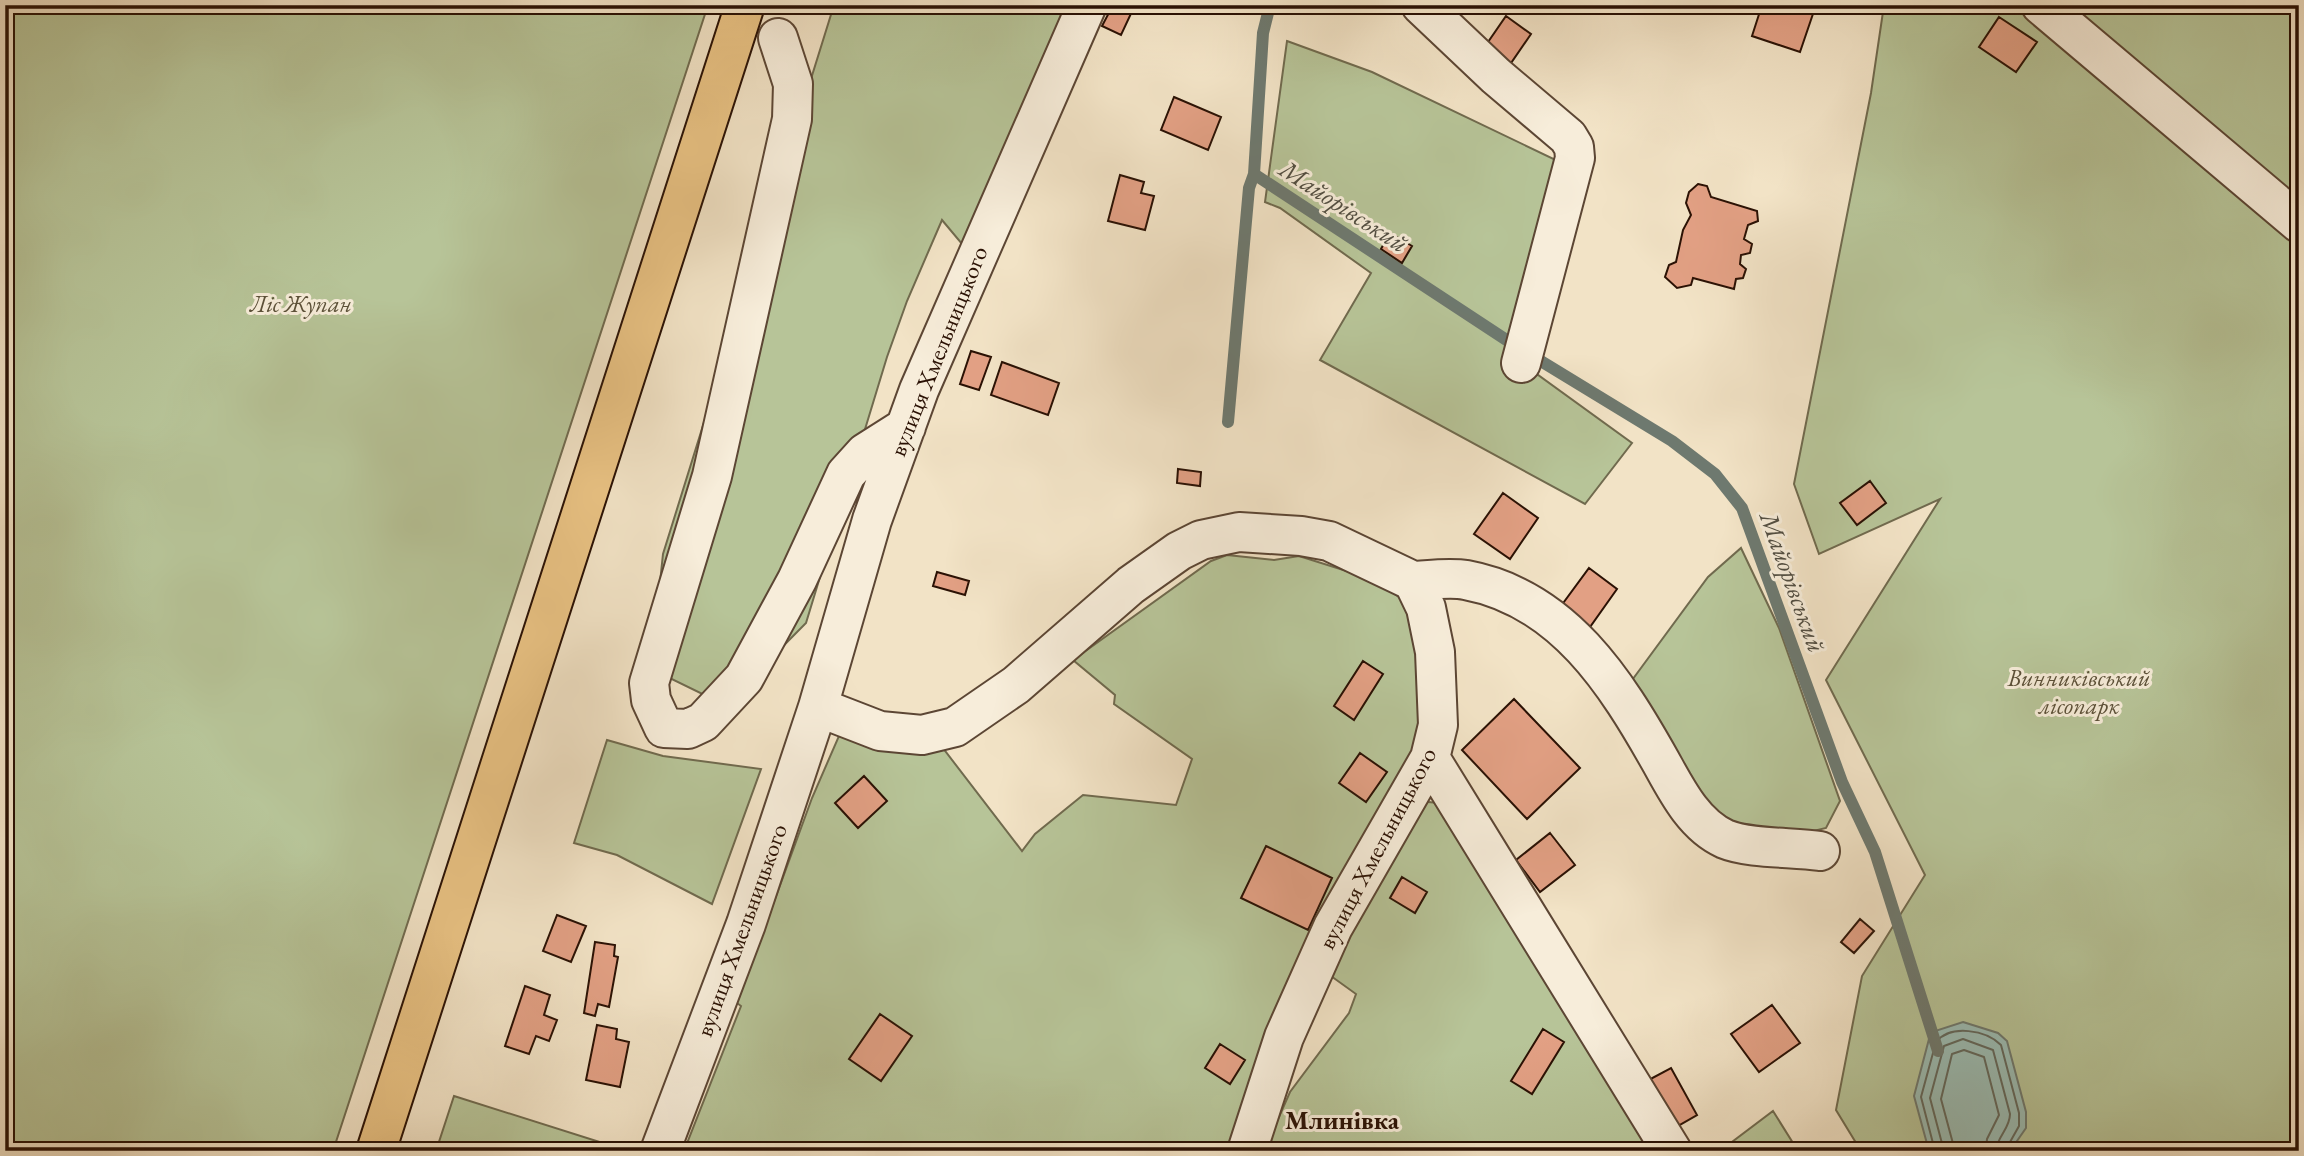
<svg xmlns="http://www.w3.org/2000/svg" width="2304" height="1156" viewBox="0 0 2304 1156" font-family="'EB Garamond',serif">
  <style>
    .green { fill: #b7c498; stroke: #706a4e; stroke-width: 2 }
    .water { fill: #9bbeb6; stroke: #6e796f; stroke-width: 2 }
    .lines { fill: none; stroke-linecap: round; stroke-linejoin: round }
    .shore { stroke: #62685d; stroke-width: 2 }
    .stream { stroke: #6e796f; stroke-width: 12 }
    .building { fill: #e2a084; stroke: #2a1104; stroke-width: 2 }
    .minor-casing { stroke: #5c4634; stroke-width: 42 }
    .major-casing { stroke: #2a1104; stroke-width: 42 }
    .minor { stroke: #f7edda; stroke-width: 38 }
    .major { stroke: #e9c283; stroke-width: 38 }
    .labels { text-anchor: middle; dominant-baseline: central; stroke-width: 6; stroke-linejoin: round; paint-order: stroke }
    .park-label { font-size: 24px; font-style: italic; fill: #5b5038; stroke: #f7edda }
    .street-label { font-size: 24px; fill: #2a1104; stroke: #f7edda }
    .water-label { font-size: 26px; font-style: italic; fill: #524e42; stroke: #f7edda }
    .neighbourhood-label { font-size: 26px; font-weight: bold; fill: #2a1104; stroke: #f7edda }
  </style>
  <rect width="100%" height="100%" fill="#f2e3c6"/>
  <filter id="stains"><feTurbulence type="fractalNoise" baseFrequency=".00286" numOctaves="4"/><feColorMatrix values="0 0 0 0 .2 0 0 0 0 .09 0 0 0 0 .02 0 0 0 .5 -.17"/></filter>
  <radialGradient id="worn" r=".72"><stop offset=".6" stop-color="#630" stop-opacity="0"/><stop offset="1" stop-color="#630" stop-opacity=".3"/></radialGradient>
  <path class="green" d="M5,5H708L333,1151H5Z
    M834,5H1079L962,244L942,220L907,301L887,357L806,623L725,705L651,669L663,554Z
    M1884,5H2023L2299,241V1151H1861L1836,1110L1862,976L1925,875L1826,680L1940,499L1819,554L1794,484L1871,93Z
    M2057,5H2299V206Z
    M1287,41L1372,72L1562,163L1505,351L1632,443L1585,504L1320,360L1371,273L1280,208L1265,202Z
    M1741,548L1779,628L1840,801L1826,828L1801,834L1741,829L1705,814L1627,687L1708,577Z
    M1227,555L1274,560L1299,556L1372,579L1414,607L1420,743L1264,1035L1272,1042L1233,1151H684L741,1006L737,1003L812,798L842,729L939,743L1022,851L1035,834L1083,795L1176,805L1192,759L1114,704L1115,695L1073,660L1211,561Z
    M607,740L663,756L761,769L712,904L617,855L574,843Z
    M1417,801L1439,803L1652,1144L1647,1151H1264L1290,1092L1349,1013L1356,994L1324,971Z
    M454,1096L628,1151H436Z
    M1773,1111L1798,1151H1720Z"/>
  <path class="water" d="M1963,1022L1998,1033L2007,1041L2026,1112V1128L2010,1151H1929L1914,1096L1929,1039L1935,1031Z"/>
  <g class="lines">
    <path class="shore" d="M1935,1151L1921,1097L1936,1042C1951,1024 1986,1030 2001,1045L2019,1113V1126L2005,1151
      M1944,1151L1930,1098L1944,1046L1963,1039L1993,1050L2010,1114C2010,1129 1997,1136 1996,1151
      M1955,1151L1941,1099L1952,1054L1964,1050L1984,1057L1999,1115L1987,1139L1986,1151"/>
    <path class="stream" d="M1254,174L1508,341L1672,441L1715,474L1742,508L1842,782L1875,852L1938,1051
      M1228,422L1249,188L1254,174L1263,33L1270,5"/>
  </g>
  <path class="building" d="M1113,5H1135L1121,35L1102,26Z
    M1762,5H1816L1800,52L1752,36Z
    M1506,16L1531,34L1511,63L1486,45Z
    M1999,17L2037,42L2016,72L1979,47Z
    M1174,97L1221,117L1208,150L1161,130Z
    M1120,175L1144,182L1141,193L1154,196L1145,230L1108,221Z
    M1698,184L1707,186L1711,197L1757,211L1758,221L1748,225L1744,239L1752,244L1750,253L1741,255L1740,264L1746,269L1743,278L1736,279L1734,289L1693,278L1691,285L1677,288L1665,277L1669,265L1676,262L1683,230L1691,215L1686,203L1689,192Z
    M1390,233L1412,246L1402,263L1381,249Z
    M971,351L991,357L979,390L960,384Z
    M1002,362L1059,383L1048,415L991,395Z
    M1178,469L1201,472L1200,486L1177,483Z
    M1870,481L1886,503L1857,525L1840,503Z
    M1503,493L1538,518L1510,559L1474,534Z
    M1589,568L1617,589L1590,627L1561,606Z
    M937,572L969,581L965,595L933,586Z
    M1363,661L1383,674L1354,720L1334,706Z
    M1514,699L1580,768L1527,819L1462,750Z
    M1360,753L1387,772L1366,802L1339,783Z
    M864,776L887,801L858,828L835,803Z
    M1550,833L1575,865L1540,892L1516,860Z
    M1266,846L1332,878L1308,930L1241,898Z
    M1402,877L1427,892L1415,913L1390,898Z
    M557,915L586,926L571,962L543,951Z
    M1860,919L1874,931L1854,953L1841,942Z
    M595,942L615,945L614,956L618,957L609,1007L598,1004L595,1016L584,1013Z
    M525,986L550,995L544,1015L557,1020L549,1041L536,1036L529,1054L505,1046Z
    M1772,1005L1800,1043L1759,1072L1731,1034Z
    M880,1014L912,1036L881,1081L849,1059Z
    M597,1025L617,1029L616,1039L629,1042L620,1087L586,1080Z
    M1543,1029L1564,1042L1532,1094L1511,1081Z
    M1220,1044L1245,1060L1230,1084L1205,1068Z
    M1671,1068L1697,1115L1669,1131L1643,1083Z"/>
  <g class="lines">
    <g class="minor-casing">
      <path id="minor" d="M1421,5L1496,76L1568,137L1574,147L1575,158L1521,363
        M2041,5L2299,223
        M778,38L793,84L792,119L712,476L649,683L651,700L664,728L688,729L703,722L744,678L797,580L846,474L865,453L906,427
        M1413,581C1430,580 1450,577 1466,580C1563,598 1616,682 1661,762C1677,791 1694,825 1725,839C1749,849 1794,847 1820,851
        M818,707L880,731L922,735L955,727L1016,685L1131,585L1179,551L1201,540L1239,532L1301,536L1329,541L1413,581L1426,608L1435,652L1438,725L1430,758L1333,927L1284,1037L1247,1151
        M1430,758L1672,1151
        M660,1151L746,924L818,707L872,520L919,390L1087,5"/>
    </g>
    <g class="major-casing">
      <path id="major" d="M376,1151L745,5"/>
    </g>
    <use href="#minor" class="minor"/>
    <use href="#major" class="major"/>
  </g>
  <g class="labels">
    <g class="park-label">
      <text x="301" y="303">Ліс Жупан</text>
      <text x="2079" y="677">Винниківський<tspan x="2079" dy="28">лісопарк</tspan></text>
    </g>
    <g class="street-label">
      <text transform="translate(938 351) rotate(-68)">вулиця Хмельницького</text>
      <text transform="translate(1377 848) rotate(-62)">вулиця Хмельницького</text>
      <text transform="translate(741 930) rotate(-70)">вулиця Хмельницького</text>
    </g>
    <g class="water-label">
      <text transform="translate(1344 206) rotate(33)">Майорівський</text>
      <text transform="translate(1793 582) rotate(70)">Майорівський</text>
    </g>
    <g class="neighbourhood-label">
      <text x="1342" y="1120">Млинівка</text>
    </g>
  </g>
  <rect width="2304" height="1156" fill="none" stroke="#f2e3c6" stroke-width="28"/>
  <rect x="7" y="7" width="2290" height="1142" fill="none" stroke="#2a1104" stroke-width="3.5"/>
  <rect x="14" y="14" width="2276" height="1128" fill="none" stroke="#2a1104" stroke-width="2"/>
  <rect width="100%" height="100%" filter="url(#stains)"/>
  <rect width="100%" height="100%" fill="url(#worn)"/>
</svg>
